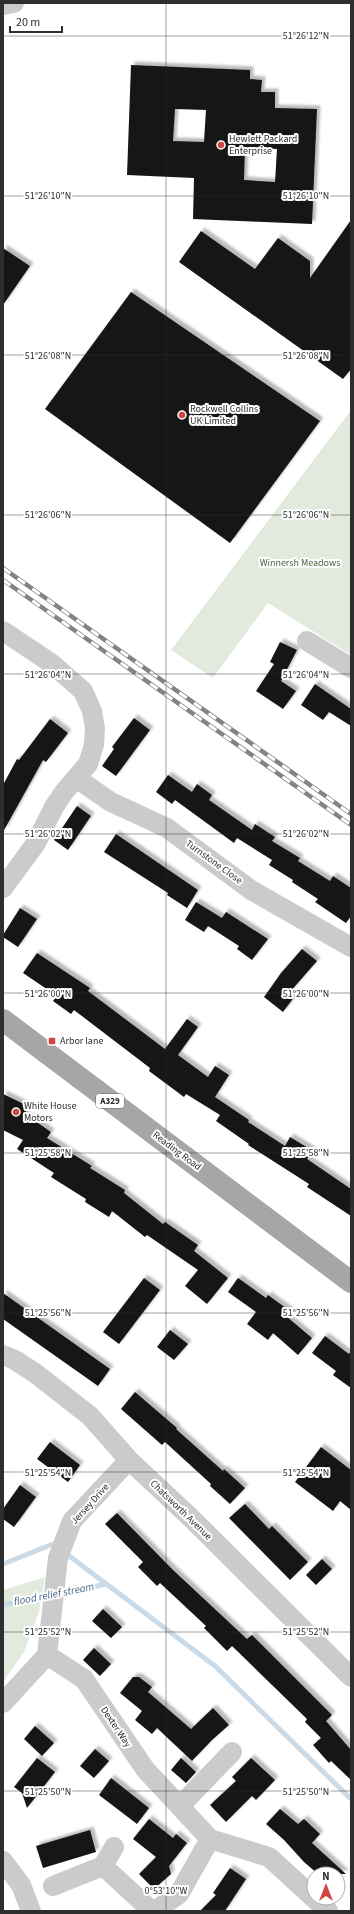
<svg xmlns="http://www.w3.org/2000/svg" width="354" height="1914" viewBox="0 0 354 1914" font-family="'Source Sans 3',sans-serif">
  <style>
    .green { fill: #e2e9dd }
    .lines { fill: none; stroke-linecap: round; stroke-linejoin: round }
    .stream { stroke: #cbdae7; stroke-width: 5 }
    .building { fill: #151515; fill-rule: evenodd; filter: url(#shadow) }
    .minor { stroke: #cbcbcb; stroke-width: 20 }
    .major { stroke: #a6a6a6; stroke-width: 22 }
    .rail-casing { stroke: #838383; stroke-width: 4.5 }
    .rail { stroke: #fff; stroke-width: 3; stroke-dasharray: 9; stroke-linecap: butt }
    .ticks { fill: none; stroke: #2e2e2e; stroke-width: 1; stroke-opacity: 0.45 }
    .poi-dot { fill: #d04644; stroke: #fff; stroke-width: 1.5 }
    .labels { text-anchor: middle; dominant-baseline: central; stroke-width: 4; stroke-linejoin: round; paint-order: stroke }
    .shield { fill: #fff; stroke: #6d6d6d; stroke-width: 1 }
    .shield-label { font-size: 9px; font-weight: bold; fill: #2e2e2e }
    .poi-label { font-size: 10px; fill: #2e2e2e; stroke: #fff; text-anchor: start }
    .park-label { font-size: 10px; fill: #4e6440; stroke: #fff }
    .street-label { font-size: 10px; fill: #2e2e2e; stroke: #fff }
    .water-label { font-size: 11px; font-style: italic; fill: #456786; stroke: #fff }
    .ticks-label { font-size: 10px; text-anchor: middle; fill: #2e2e2e; stroke: #fff; stroke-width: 4; stroke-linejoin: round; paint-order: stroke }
  </style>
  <defs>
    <filter id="shadow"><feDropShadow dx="3.5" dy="-3.5" stdDeviation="1" flood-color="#0004"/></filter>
  </defs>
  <rect width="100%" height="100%" fill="#fff"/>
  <path class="green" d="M351,410V655L268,603L213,678L171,650Z
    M45,1577L39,1612L24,1652L3,1682V1590Z"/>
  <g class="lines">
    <path class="stream" d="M64,1552L215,1666L351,1799
      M3,1564L53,1544L58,1548
      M58,1594L106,1584
      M3,1605L50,1595"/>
  </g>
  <path class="building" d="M131,65L250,70V79L262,80L261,92H275V108L317,109L312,224L193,219L194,178L127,175ZM175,109L206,110L204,142L173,141ZM245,148L277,149L275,182L244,180Z
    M351,220V369L343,379L179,262L201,231L255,269L278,238L310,261V278Z
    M3,248L30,266L3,305Z
    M131,292L320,421L230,543L45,409Z
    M280,642L297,650L281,681L296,691L283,709L256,691L274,664L270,662Z
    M315,684L351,709V726L329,712L323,720L301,705Z
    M134,718L150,730L116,776L102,766L114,749L112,747Z
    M50,719L68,733L46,762L43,760L3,832V785L17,759L19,760Z
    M168,775L192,792L197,784L212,795L209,800L252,830L255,824L275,837L272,841L300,858L298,861L330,881L333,876L351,888V916L346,923L315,902L318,899L292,882L293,880L269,865L272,860L237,838L234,843L175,800L172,804L156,792Z
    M77,806L91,816L68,850L54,840Z
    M116,834L198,890L187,908L167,895L168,893L104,852Z
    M196,902L222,918L226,912L268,939L252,960L237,949L239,946L208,926L204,932L185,920Z
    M20,908L37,919L18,947L3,937V935Z
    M302,949L317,961L290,992L295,996L283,1012L264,997L281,973Z
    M37,953L90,988L88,991L165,1049L187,1019L198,1027L178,1055L208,1077L215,1066L229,1075L215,1097L249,1120L248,1122L285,1146L290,1137L313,1151L307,1159L351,1189V1216L307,1187L309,1184L248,1145L249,1144L216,1121L220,1115L186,1094L184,1097L149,1071L150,1068L74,1010L71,1014L53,1001L57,996L23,973Z
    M3,1094L28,1106L25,1114L51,1132L47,1138L92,1166L90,1168L125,1190L124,1193L163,1224L165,1222L198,1245L194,1251L228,1278L207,1304L185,1286L198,1270L147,1235L145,1237L112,1211L109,1217L85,1202L86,1199L51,1177L54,1173L17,1149L23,1140L3,1130Z
    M144,1278L160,1290L119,1344L103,1332Z
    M238,1278L266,1298L268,1295L290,1311L286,1316L312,1338L298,1355L273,1333L268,1340L247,1324L256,1312L228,1292Z
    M3,1293L110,1369L98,1386L3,1319Z
    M170,1330L188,1344L174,1360L157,1347Z
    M325,1336L349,1354L351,1351V1388L333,1375L336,1371L312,1353Z
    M135,1392L177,1428L176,1429L223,1471L224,1469L245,1488L230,1504L210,1486L211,1484L165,1442L162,1445L121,1409Z
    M50,1442L80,1465L68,1482L37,1459Z
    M321,1447L351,1470V1510L340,1501L333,1511L295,1482Z
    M20,1485L36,1497L14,1527L3,1519V1509Z
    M245,1504L269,1529L272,1526L308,1562L290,1580L229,1518Z
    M117,1513L173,1570L247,1639L252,1635L332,1715L326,1721L351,1750V1780L331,1761L329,1763L313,1745L321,1738L305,1722L307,1719L232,1646L227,1651L204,1628L206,1626L160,1583L157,1586L138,1567L143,1562L105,1524Z
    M322,1559L332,1569L316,1585L306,1575Z
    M103,1609L122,1627L111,1638L92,1621Z
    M94,1648L111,1664L100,1676L83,1660Z
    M133,1677H139L152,1687L148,1692L191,1729L213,1708L229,1725L212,1740L192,1761L157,1728L152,1734L135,1720L142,1711L120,1693Z
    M35,1726L54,1743L42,1756L24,1739Z
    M95,1749L109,1761L94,1778L80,1766Z
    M37,1758L55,1772L27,1808L22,1793L14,1787Z
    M181,1758L196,1772L186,1783L171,1770Z
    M251,1758L275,1780L256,1800L252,1796L226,1822L210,1805L236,1781L232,1777Z
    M111,1778L149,1808L137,1824L99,1795Z
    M280,1809L298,1824L304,1819L320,1834L312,1843L346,1874H318L304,1862L284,1840L266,1824Z
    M149,1819L173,1838L176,1834L187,1843L169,1866L171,1874L154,1889L139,1874L156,1857L133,1839Z
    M90,1830L96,1852L43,1868L36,1846Z
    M230,1868L246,1879L225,1911H200L216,1895L213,1893Z"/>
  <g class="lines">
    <path class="minor" d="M3,5L14,3
      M3,631L51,663L83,691L92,711L95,728L94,745L88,764L64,792L54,807L36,843L3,888
      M307,641L351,668
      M76,778L111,802L167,828L251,890L351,947
      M3,1355L15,1360L35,1373L90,1416L129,1460L190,1517L351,1677
      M47,1655L84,1679L145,1769L210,1839L269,1857L328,1911
      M3,1703L47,1655L58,1558L72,1521L129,1460
      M180,1806L232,1752
      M3,1861L21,1885L31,1911
      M103,1866L114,1847
      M53,1886L103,1866L152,1911
      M155,1911L179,1894L210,1839"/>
    <path class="major" d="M3,1020L351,1282"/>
    <g class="rail-casing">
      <path id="rail" d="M3,568L351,814
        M3,580L351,825"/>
    </g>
    <use href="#rail" class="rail"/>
  </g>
  <path class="ticks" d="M166,3V1911M3,36H351M3,196H351M3,355H351M3,515H351M3,674H351M3,834H351M3,993H351M3,1153H351M3,1313H351M3,1472H351M3,1632H351M3,1791H351"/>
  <g class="poi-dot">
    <circle cx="221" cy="145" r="4"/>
    <circle cx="182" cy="415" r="4"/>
    <rect x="48" y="1037" width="8" height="8" rx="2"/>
    <circle cx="16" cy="1112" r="4"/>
  </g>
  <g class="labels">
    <rect class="shield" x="96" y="1094" width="28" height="14" rx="3"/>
    <g class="shield-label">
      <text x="110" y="1101">A329</text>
    </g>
    <g class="poi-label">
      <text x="229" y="139">Hewlett Packard<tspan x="229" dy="12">Enterprise</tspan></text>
      <text x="190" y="409">Rockwell Collins<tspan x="190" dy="12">UK Limited</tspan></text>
      <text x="60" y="1041">Arbor lane</text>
      <text x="24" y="1106">White House<tspan x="24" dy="12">Motors</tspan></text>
    </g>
    <g class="park-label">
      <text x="300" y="563">Winnersh Meadows</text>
    </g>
    <g class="street-label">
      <text transform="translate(214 862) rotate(36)">Turnstone Close</text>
      <text transform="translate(177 1151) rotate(37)">Reading Road</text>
      <text transform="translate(90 1504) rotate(-48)">Jersey Drive</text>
      <text transform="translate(181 1510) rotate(44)">Chatsworth Avenue</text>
      <text transform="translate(116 1727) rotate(56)">Dexter Way</text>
    </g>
    <g class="water-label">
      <text transform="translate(54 1594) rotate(-11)">flood relief stream</text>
    </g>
  </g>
  <g class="ticks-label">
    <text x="306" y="39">51°26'12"N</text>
    <text x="48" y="199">51°26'10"N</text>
    <text x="306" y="199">51°26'10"N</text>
    <text x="48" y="359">51°26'08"N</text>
    <text x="306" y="359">51°26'08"N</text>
    <text x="48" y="518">51°26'06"N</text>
    <text x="306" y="518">51°26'06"N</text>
    <text x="48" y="678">51°26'04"N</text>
    <text x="306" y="678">51°26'04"N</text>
    <text x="48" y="837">51°26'02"N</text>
    <text x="306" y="837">51°26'02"N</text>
    <text x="48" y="997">51°26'00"N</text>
    <text x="306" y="997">51°26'00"N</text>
    <text x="48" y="1156">51°25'58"N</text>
    <text x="306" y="1156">51°25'58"N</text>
    <text x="48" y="1316">51°25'56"N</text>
    <text x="306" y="1316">51°25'56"N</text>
    <text x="48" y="1476">51°25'54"N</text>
    <text x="306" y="1476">51°25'54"N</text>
    <text x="48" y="1635">51°25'52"N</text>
    <text x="306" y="1635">51°25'52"N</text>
    <text x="48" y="1795">51°25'50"N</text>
    <text x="306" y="1795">51°25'50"N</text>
    <text x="166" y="1894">0°53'10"W</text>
  </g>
  <rect width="354" height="1914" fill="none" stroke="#2e2e2e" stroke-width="8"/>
  <g transform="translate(326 1886)"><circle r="19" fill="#ffffff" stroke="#ababab"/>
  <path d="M0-3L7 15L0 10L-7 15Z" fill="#d04644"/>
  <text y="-6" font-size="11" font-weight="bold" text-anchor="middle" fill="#2e2e2e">N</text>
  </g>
  <path d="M10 26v6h52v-6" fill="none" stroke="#2e2e2e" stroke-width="2"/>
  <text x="16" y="26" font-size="12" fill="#2e2e2e" stroke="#ffffff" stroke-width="3" paint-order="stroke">20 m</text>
</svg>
